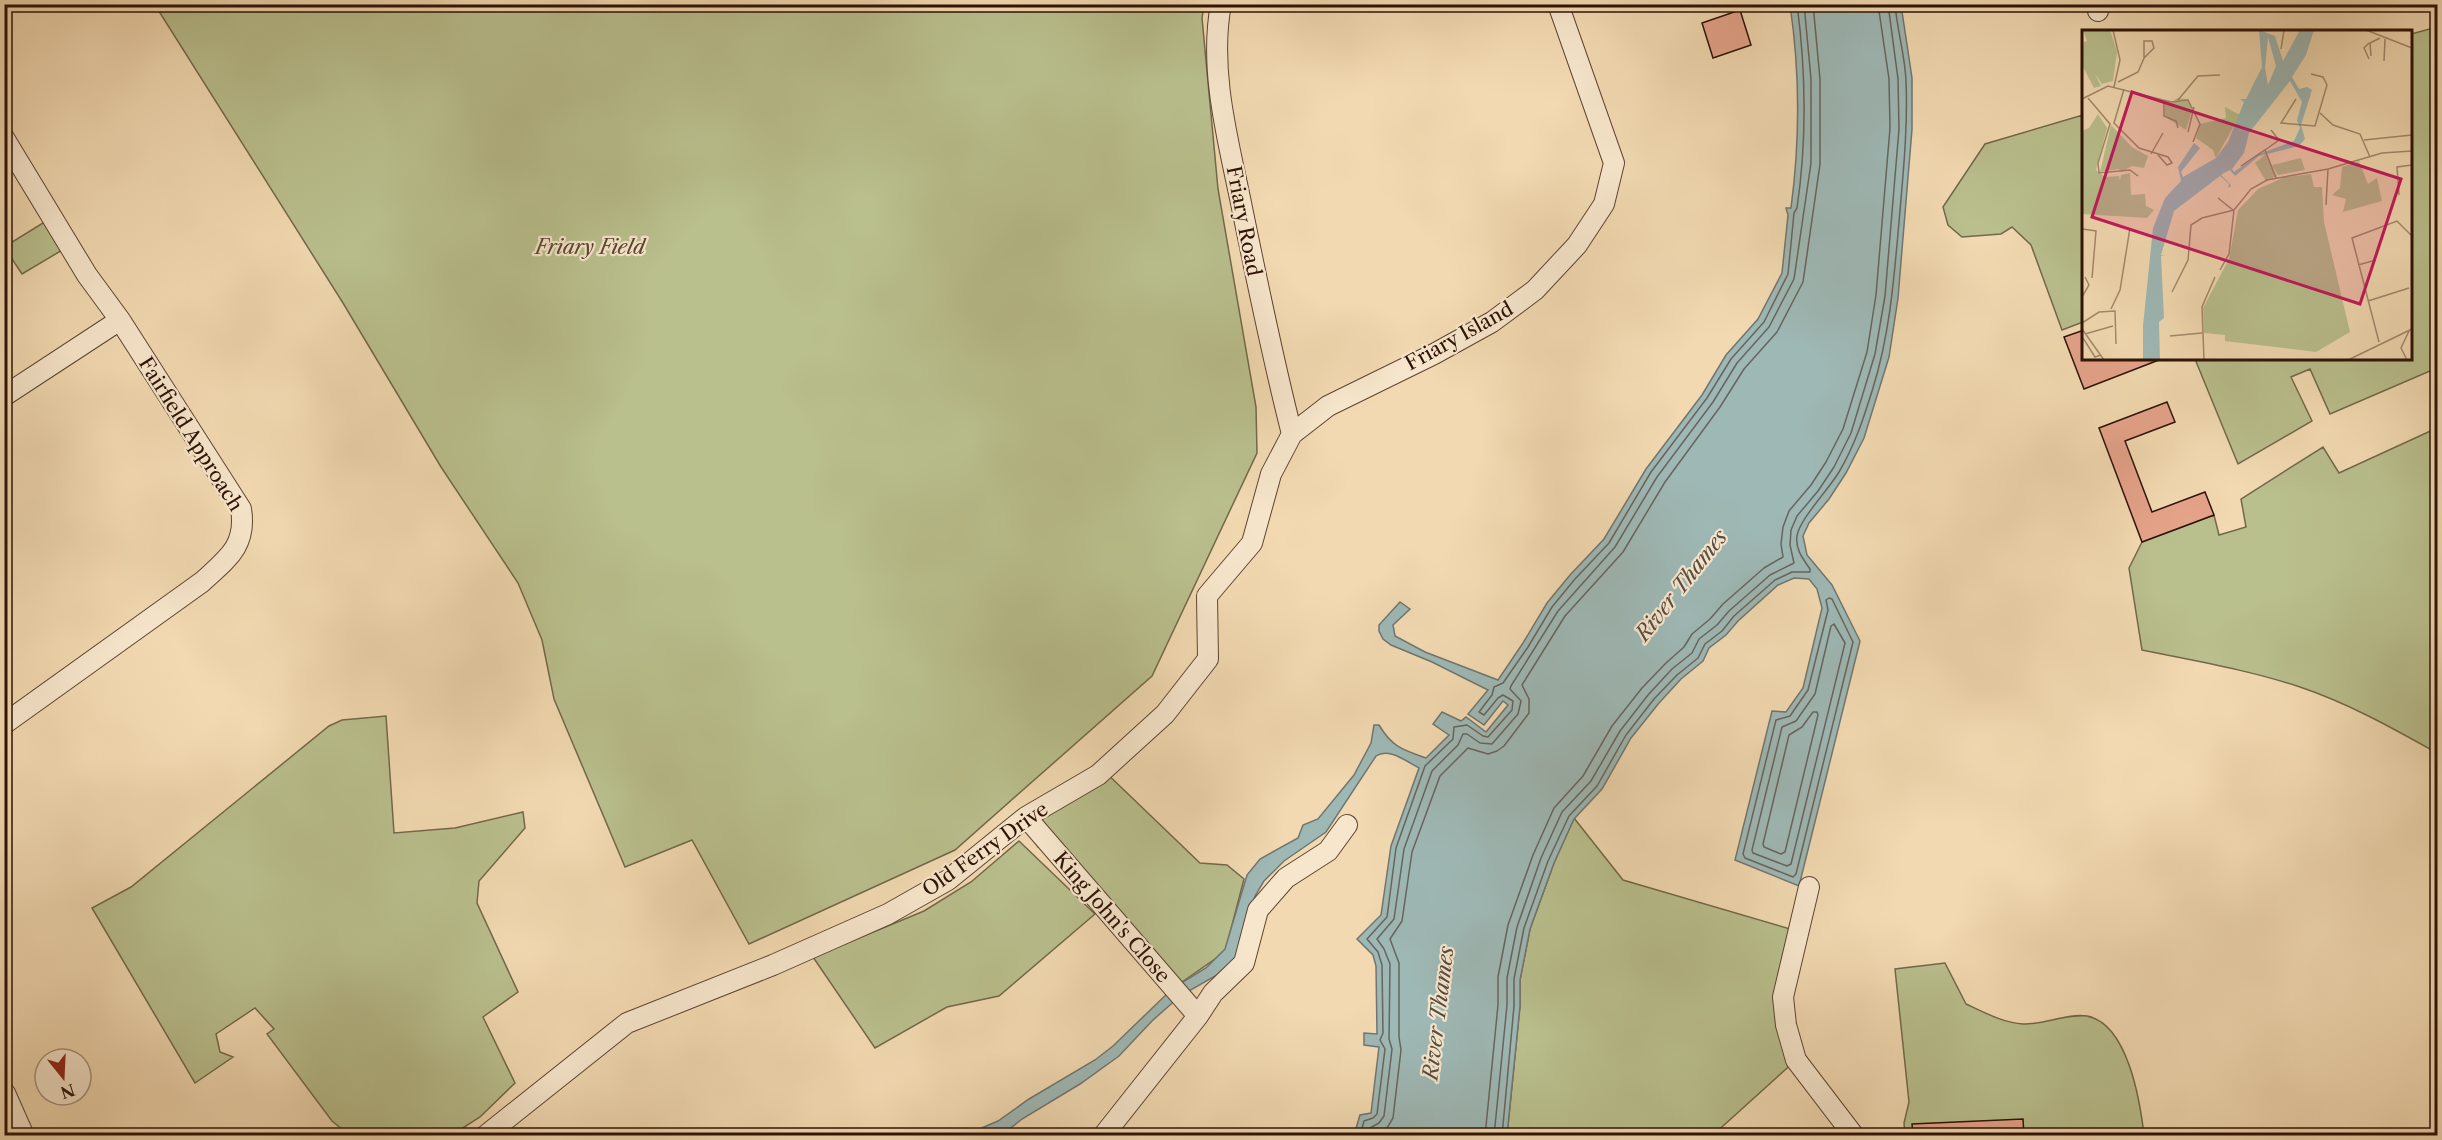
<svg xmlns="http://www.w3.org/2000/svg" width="2442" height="1140" viewBox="0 0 2442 1140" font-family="'Libre Caslon Text',serif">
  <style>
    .green { fill: #b9bf8d; stroke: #73684a; stroke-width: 1.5 }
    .water { fill: #9eb8b5; stroke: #71766f; stroke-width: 1.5 }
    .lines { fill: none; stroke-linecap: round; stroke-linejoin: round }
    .shore { stroke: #66655e; stroke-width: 1.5 }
    .building { fill: #e5a38a; stroke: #2d1206; stroke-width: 1.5 }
    .minor-casing { stroke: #5e4431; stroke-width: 22 }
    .minor { stroke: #f7e6cc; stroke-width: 20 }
    .labels { text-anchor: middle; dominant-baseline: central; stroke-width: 4.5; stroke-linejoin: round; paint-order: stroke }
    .street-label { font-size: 20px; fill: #2d1206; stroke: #f7e6cc }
    .park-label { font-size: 20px; font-style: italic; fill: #57462e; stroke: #f7e6cc }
    .water-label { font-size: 21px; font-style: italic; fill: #554c43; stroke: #f7e6cc }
    .inset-road { fill: none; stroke: #a3896d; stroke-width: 1.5 }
    .view { fill: #c2185b; fill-opacity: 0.15; stroke: #c2185b; stroke-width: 3 }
    .inset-edge { fill: none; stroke: #2d1206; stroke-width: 3 }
  </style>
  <rect width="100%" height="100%" fill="#f2d9b1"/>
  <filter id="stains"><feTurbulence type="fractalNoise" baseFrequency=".00333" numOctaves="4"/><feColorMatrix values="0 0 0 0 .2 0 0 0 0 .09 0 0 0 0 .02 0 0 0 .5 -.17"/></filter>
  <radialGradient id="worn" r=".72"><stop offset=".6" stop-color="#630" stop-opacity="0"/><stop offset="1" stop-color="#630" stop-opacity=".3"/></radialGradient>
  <path class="green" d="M155,5H1204L1202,18L1218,189L1256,407L1257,453L1152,676L955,850L749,944L692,840L625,867L554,699L542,640L518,583L441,467L343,303Z
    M2437,27V368L2330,414L2310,369L2291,377L2312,421L2238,464L2195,359L2410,358L2411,34Z
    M2083,115V322L2062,330L2031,245L2012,227L2001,234L1962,237L1948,225L1943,207L1985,144Z
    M51,218L69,246L22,274L4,247Z
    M2437,428V753C2394,729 2348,703 2300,687C2249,670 2195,661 2142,650L2129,568L2142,542L2214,515L2219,535L2246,527L2241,499L2323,447L2339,473Z
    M386,716L394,833L455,828L523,812L525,828L479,881L477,903L518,992L483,1017L515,1083L480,1117L452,1135H349L332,1121L267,1034L274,1029L255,1008L216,1034L220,1052L233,1057L195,1083L92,908L131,887L329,726L342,720Z
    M1100,767L1200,863L1227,865L1244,879L1225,952L1179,984L1043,846L1038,847L1028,830Z
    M1574,818L1623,880L1797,931L1783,997L1796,1060L1713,1135L1507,1136L1520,1006V980L1530,929L1554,863Z
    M1019,841L1095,914L999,996L947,1007L875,1048L813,957L924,911L971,882Z
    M1945,963L1966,1004C1983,1012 2004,1023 2023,1024C2044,1025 2067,1013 2087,1016C2128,1024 2140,1101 2144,1135H1905L1904,1123L1909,1102L1895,969Z"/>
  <path class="water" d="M1790,5H1901L1912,78V129L1898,298L1889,357L1864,438L1846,473L1829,499L1809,523L1803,536L1807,555L1832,585L1860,641L1799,886L1735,860L1772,711L1786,712L1803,688L1822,608L1817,589L1809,579L1794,578L1778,585L1738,621L1726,635L1709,648L1703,661L1681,679L1659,703L1631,738L1602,789L1574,819L1554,863L1530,929L1520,980V1006L1507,1135H1354L1360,1115L1371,1113L1379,1047L1364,1045V1033L1377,1034L1376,966L1373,955L1357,939L1381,915L1391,846L1419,768C1407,762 1389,747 1376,756L1326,832L1284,861L1264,881L1255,896L1238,956L1224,971L1180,996L1152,1021L1119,1056L1080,1084L1022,1119L1002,1135L963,1136L998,1121L1029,1099L1095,1060L1113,1046L1173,988L1206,968L1225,949L1247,875L1260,859L1298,838L1303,825L1318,819L1354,775L1371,743L1374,725H1379C1392,747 1403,750 1426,758L1449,735L1433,724L1442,712L1461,721L1466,717L1486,732L1508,705L1503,701L1484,725L1468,714L1488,690L1432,662L1391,645L1383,639L1379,631V625L1400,602L1410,609L1393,625L1395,636L1425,652L1498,680L1523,643L1547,603L1570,575L1604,539L1646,469L1702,395L1726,355L1758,319L1782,273L1788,215L1786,208H1791C1800,140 1800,72 1790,5Z"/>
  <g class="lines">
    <path class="shore" d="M1829,598L1832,599L1853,642L1796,874L1793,877L1745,858L1743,854L1776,720L1790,716L1808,690L1828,610L1826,600Z
      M1834,624L1845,643L1791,864L1787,866L1753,853L1752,850L1782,727L1796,721L1815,694L1831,626Z
      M1813,712H1817L1818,715L1785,852L1781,854L1764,847L1763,844L1789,735L1802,727Z
      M1360,1136L1364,1121L1373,1118L1377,1114L1385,1049L1380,1040L1383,1033L1382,965L1378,952L1367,939L1387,917L1396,848L1425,766L1453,739L1454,727L1467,725L1483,736L1488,737L1512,710L1513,701L1503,695L1498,698L1484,715L1479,712L1492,695L1494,687L1503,683L1528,647L1552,607L1575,579L1609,543L1651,472L1707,398L1731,359L1764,322L1788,274L1794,213L1797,208C1807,140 1806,72 1797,4
      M1368,1136L1370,1128L1379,1123L1384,1116L1392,1049L1389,1039L1390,964L1384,949L1377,939L1394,919L1404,849L1432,771L1458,745L1463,734H1467L1480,743L1492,744L1518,714L1521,701L1510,689L1511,686L1558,611L1615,547L1657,477L1713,402L1737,363L1769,327L1794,279L1811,163V79L1804,4
      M1377,1136L1387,1128L1393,1118L1401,1050L1399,1037V963L1390,939L1402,921L1412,852L1440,776L1468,748L1488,754L1497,751L1504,746L1529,713V699L1522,685L1565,616L1623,552L1665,482L1720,407L1744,369L1777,332L1803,282L1820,164V79L1813,4
      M1485,1136L1498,1005V977L1508,925L1533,855L1554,808L1583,776L1612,726L1642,688L1666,663L1684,647L1692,634L1710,619L1723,604L1764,568L1783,557L1781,544L1783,527L1789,511L1811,485L1826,462L1843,429L1867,352L1876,295L1890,128L1889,79L1878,4
      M1494,1136L1507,1005V978L1517,927L1541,858L1562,812L1591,781L1620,731L1648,695L1672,669L1692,653L1699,639L1717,625L1729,611L1770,575L1794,563L1790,545L1791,530L1797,516L1818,491L1834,467L1851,433L1875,354L1885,296L1899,129L1898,79L1888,4
      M1502,1136L1514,1006V979L1524,928L1548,861L1569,816L1597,786L1626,735L1654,699L1677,675L1698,658L1705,644L1722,631L1734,616L1775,580L1792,572H1810V569C1803,559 1795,549 1797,536C1799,520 1829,489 1839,472C1855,445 1864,417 1873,388C1890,333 1894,278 1899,222C1903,175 1908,128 1906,81C1905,55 1897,30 1895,4"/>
  </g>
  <path class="building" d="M1740,10L1751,45L1713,58L1702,23Z
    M2084,330V358H2164L2084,389L2064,337Z
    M2167,402L2175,422L2125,441L2152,512L2205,492L2214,515L2142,542L2099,428Z
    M2023,1119L2024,1136H1913L1912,1124Z"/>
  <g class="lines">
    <g class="minor-casing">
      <path id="minor" d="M1221,4C1209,68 1227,136 1240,198C1256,277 1272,356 1292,434
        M2097,4L2098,11
        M4,138L87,275L120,320L241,509C247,546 227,559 202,582L4,724
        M4,396L120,320
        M1026,817L1198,1016L1213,993L1244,963L1258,910L1286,878L1328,851L1347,825
        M1809,887L1783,997L1786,1025L1796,1060L1854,1136
        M5,1093L24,1136
        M485,1136L627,1023L773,965L888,914L948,880L1026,817L1098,775L1165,714L1208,659L1207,596L1252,543L1271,474L1292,434L1328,406L1434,354L1492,322L1535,290L1577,245L1604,204L1614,163L1558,4
        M1103,1136L1198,1016"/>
    </g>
    <use href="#minor" class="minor"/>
  </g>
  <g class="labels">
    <g class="street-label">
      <text transform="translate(1244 221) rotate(79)">Friary Road</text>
      <text transform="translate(1459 336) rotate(-29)">Friary Island</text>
      <text transform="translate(191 434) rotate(58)">Fairfield Approach</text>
      <text transform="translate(985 849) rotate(-35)">Old Ferry Drive</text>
      <text transform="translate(1112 917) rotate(49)">King John's Close</text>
    </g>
    <g class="park-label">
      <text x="590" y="247">Friary Field</text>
    </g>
    <g class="water-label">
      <text transform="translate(1681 585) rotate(-52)">River Thames</text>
      <text transform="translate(1438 1013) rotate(-83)">River Thames</text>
    </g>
  </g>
  <g transform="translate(2082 30)">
    <rect width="330" height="330" fill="#f2d9b1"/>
    <path d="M1,0H28L35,22L31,51L20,54L13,44L19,56L12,58L0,35V13L5,11ZM95,68L106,69L110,80L104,100L83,87V72L89,74ZM143,77L158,85L134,128L131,120L114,108L118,94L144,88ZM16,84L25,98L14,140L23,147L37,146L38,151L39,145L48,143L49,165L63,164L64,176L72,180L65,188L0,184V101L7,98ZM29,95L50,117L66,126L62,138L50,136L39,142L37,139L18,142ZM184,124L195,146L184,151L173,133ZM219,128L223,140L196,145L190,135ZM277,131L286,154L295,148L300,171L261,182L264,169L250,165L258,158L260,137ZM229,144L232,157H240L242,192L268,302L234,322L143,311V305L122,303L121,278L147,229L156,180L176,159L203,147Z" fill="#b9bf8d"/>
    <path d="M177,0L193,6L201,31L218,0H232L224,25L210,47L217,59L225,57L230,60L219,95L223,109L217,116L177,126L153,146L148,140L142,143L139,145L148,154L149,156L146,158L147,154L138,146L92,181L79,225L83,226H79L82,288L77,292L78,330H61V296L71,198L83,168L99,151L96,137L112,113L118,118L99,142L101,147L134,128L146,112L162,72L158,69H164L180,37ZM186,7L194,36L186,55L183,38ZM208,51L220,72L215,90L218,98L212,111L177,124L152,142L150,139L162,123L167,103Z" fill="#9eb8b5" fill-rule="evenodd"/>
    <path class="inset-road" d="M31,0L38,30L32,57M284,0L330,18M287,13L282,18L287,29M199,19L202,0M289,26L288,13L298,8M302,31L303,9M36,52L56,42L62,28V11H70L72,18L62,28M42,59L32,93L57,118L86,127L90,133L85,135L76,125M6,68L28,94L16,133L17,143L48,140L56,146M0,69L26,56L89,72L106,70L118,94L111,112M214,69L199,93L233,96L245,55L241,47L229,44M82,70V86L94,91L96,98M96,70L116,46L138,45M238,83L251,95L278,104L288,127M106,102L112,77M282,110L330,105M183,120L197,110L189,100M69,124L81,103M159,136L183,120L194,148M317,165L315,137L330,135M136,168L151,180M244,175L246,139M152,180L169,159L185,150L246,139L300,123L330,121M0,199L14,201L10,248M276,235L294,230M138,240L147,224L152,180M90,262L106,230L109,195L120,188L152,180M0,267L7,255L3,247M286,271L327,258M29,279L38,260L48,198M0,293L17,282L33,281L34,314M0,299L22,330M3,304L31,296M88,306L120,303M1,308L13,327L19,325M297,312L270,208L315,191L330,206M122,330L120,277L133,247M266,330L330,299M325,330L319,318L327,301"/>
    <path class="view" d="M50,62L319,149L278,274L10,187Z"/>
    <rect width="330" height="330" class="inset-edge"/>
  </g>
  <rect width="2442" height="1140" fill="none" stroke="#f2d9b1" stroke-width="24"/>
  <rect x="6" y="6" width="2430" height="1128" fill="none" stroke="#2d1206" stroke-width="3"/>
  <rect x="12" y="12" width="2418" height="1116" fill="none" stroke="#2d1206" stroke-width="1.5"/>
  <g transform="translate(63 1077) rotate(162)"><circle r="28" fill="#f7e6cc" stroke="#a6917d" stroke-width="1.5"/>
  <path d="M0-4.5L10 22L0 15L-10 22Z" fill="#8f2418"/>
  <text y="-9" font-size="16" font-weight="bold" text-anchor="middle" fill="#2d1206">N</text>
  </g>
  <rect width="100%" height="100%" filter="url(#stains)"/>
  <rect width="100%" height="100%" fill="url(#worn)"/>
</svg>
